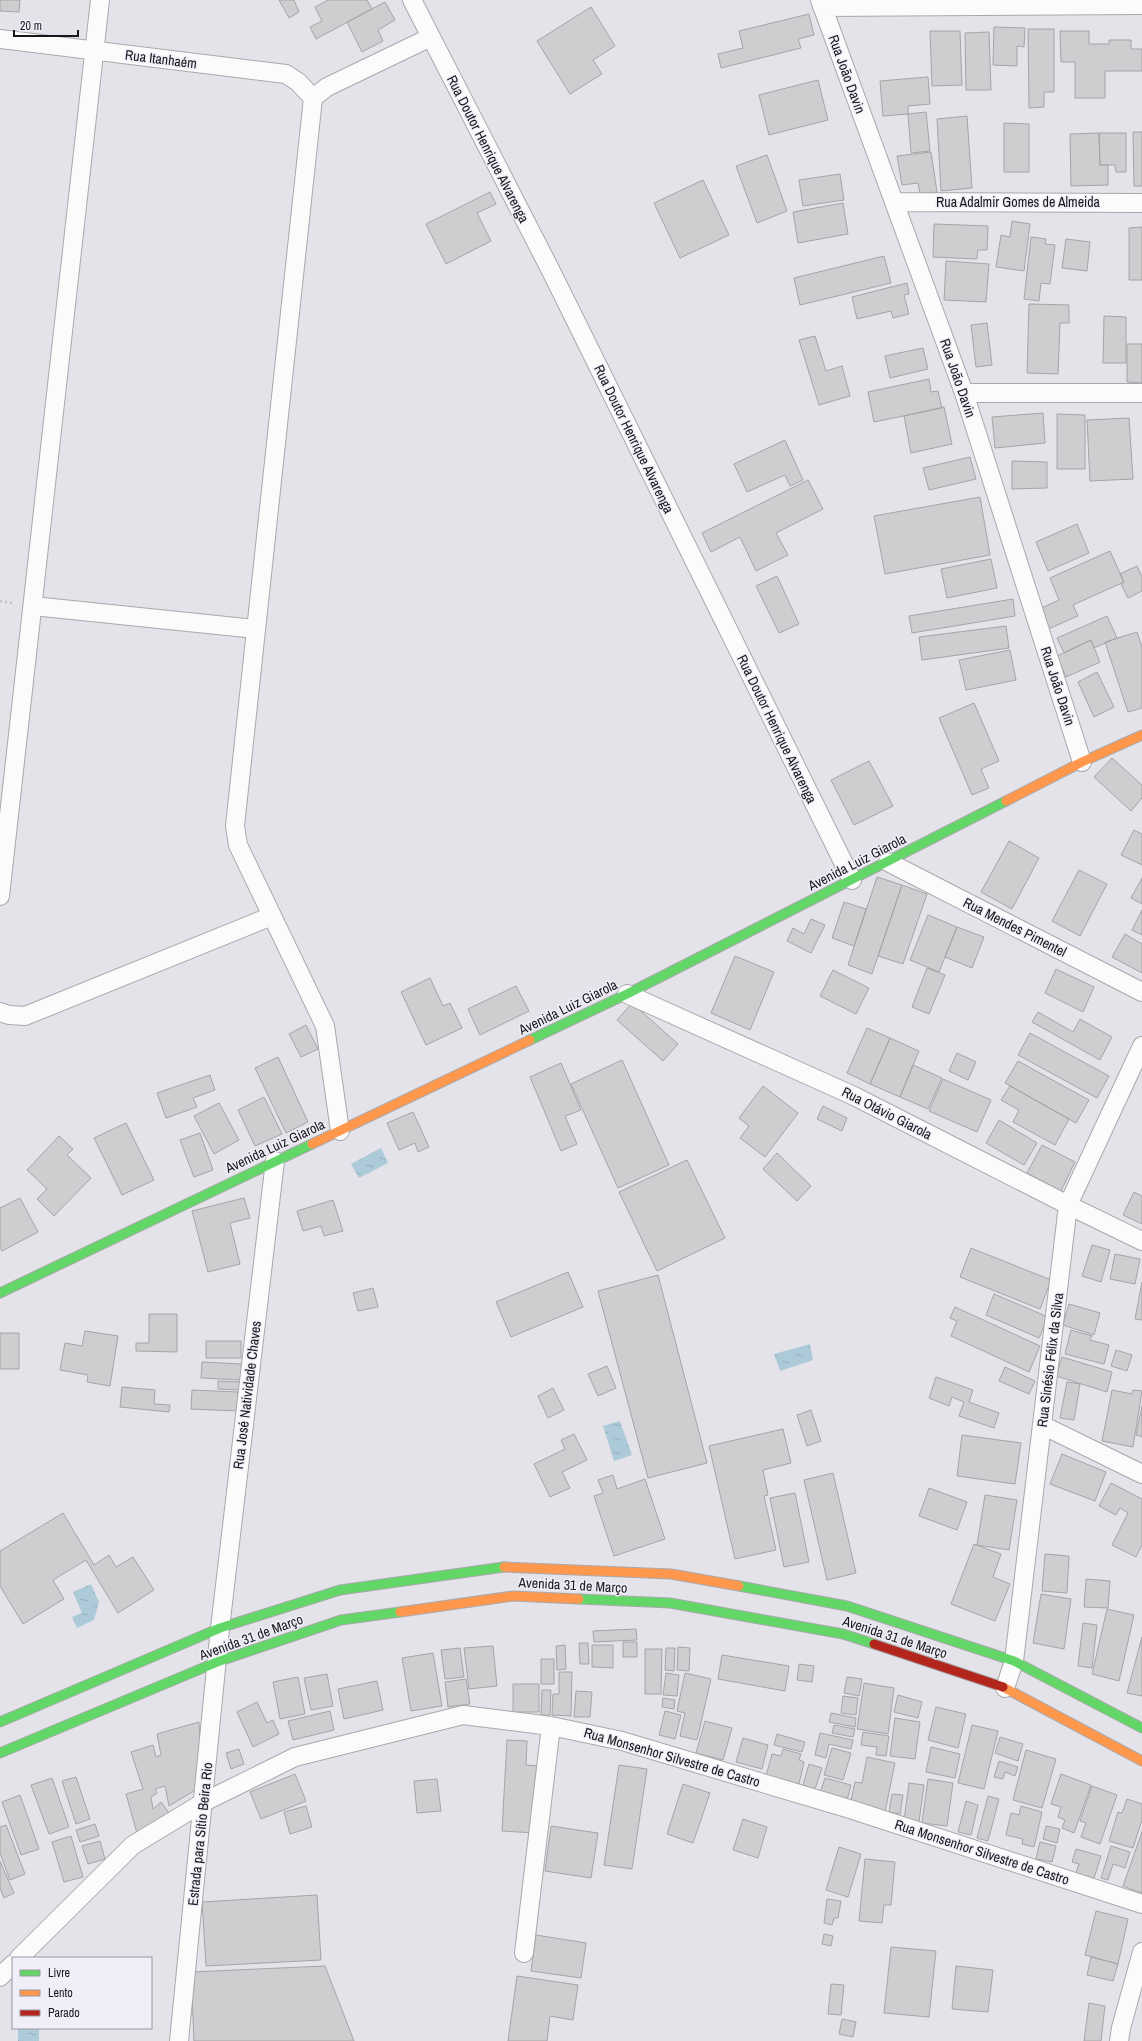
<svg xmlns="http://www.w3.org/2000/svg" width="1142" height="2041" viewBox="0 0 1142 2041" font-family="'Archivo Narrow',sans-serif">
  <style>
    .water { fill: url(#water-ripples) }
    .building { fill: #cfcdcf; stroke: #a6a4a6 }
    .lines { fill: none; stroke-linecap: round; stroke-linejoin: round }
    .street-casing { stroke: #a9a8ac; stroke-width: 20 }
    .fast-casing { stroke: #a9a8ac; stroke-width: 11 }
    .slow-casing { stroke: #a9a8ac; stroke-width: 11 }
    .jam-casing { stroke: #a9a8ac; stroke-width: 11 }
    .path { stroke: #c4c4c6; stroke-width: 2.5; stroke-dasharray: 2 3; stroke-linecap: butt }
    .street { stroke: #fbfbfc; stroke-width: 18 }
    .fast { stroke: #63d668; stroke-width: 9 }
    .slow { stroke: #ff974d; stroke-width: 9 }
    .jam { stroke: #b3261e; stroke-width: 9 }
    .labels { text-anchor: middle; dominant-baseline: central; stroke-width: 3; stroke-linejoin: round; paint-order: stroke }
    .street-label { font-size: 14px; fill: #18181b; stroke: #f0eef8 }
  </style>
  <defs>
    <pattern id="water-ripples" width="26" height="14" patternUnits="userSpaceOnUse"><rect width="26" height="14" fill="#adcad9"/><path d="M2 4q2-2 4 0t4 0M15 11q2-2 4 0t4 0" fill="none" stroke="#94adba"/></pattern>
  </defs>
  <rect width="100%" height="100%" fill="#e4e3e9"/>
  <path class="water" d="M381,1148L388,1163L359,1178L351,1164Z
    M810,1344L813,1360L780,1371L774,1354Z
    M620,1421L632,1455L614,1461L603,1426Z
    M91,1584L99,1602L94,1620L77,1628L72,1617L82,1613L73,1592Z
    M18,2028H39V2041H18Z"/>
  <path class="building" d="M0,0H20L19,12L0,11Z
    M279,0H294L299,12L289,18Z
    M328,0H367L372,9L316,39L310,27L322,21L315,7Z
    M385,2L395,20L378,30L383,41L362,52L347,22Z
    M591,7L615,46L593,60L602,74L570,94L537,41Z
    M809,14L814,35L798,39L801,48L721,68L718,54L743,48L739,31Z
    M994,27L1025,28L1024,47L1017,46V66L993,65Z
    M1028,29H1054V92H1044V107L1029,108Z
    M930,31H960L962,85L932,86Z
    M1060,31H1089V44H1109V40H1131V49H1142V71H1105V98H1075V62H1061Z
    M989,32L991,90H966L965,33Z
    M928,77L930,104L908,106V114L883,116L880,81Z
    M818,80L828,120L769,135L759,95Z
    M926,112L930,151L911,153L908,114Z
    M967,116L972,188L941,191L937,119Z
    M1004,123L1029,124V172H1004Z
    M1133,132H1142V186H1134Z
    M1099,133L1100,165H1108V185L1071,186L1070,134Z
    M1099,133H1126V172H1116L1115,165H1100Z
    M931,152L937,192L920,194L918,183L902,185L897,156Z
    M767,155L787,211L757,223L736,166Z
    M840,174L844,200L803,206L799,180Z
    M703,180L729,235L680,258L654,203Z
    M490,192L496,204L477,213L491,241L446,264L426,224Z
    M843,203L848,234L798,243L793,212Z
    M1012,221L1030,224L1024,271L996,267L1001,235L1010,237Z
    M934,224L988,226L987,250H978L977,259L933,257Z
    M1142,227V280H1129V228Z
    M1031,237L1046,239L1045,244L1055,245L1050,284L1041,283L1039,301L1024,299Z
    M1066,239L1090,242L1087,271L1062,268Z
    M884,256L891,283L800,305L794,278Z
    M946,261L989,264L986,302L944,300Z
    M907,283L909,294L904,295L909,314L893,318L891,311L857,319L852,297Z
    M1029,304L1069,305V323H1060L1058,374L1027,373Z
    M1104,316L1126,317V363H1103Z
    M987,323L992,365L976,367L971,325Z
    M815,336L826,371L842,366L850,396L819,405L799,340Z
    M1127,344H1142V383L1127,382Z
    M923,348L928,369L890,378L885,356Z
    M929,379L931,392L938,391L942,408L874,422L868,392Z
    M944,407L952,444L911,453L904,416Z
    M1043,413L1045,443L995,448L992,417Z
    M1057,414L1085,415V469H1057Z
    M1129,418L1133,479L1090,481L1087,420Z
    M785,440L803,480L790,486L785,475L747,492L734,464Z
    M970,457L976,479L929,490L923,468Z
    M1012,461L1047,462V488L1012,489Z
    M808,480L823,509L776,533L788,555L756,571L740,537L711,552L702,533Z
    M980,497L990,555L885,574L874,516Z
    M1077,524L1089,553L1048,571L1036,542Z
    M1110,551L1124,582L1073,605L1078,616L1046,630L1037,610L1059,600L1050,578Z
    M991,559L997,588L947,598L941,569Z
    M1137,566L1142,577V591L1128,598L1121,584L1124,582L1120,574Z
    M777,576L799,624L779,633L756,586Z
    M1013,599L1015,616L912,633L909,616Z
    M1107,616L1117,638L1094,648L1091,640L1064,653L1057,638Z
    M1006,626L1009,648L922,660L919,637Z
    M1137,632L1142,647V708L1128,712L1105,642Z
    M1091,640L1100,662L1066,677L1057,656Z
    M1010,650L1016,680L966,690L959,660Z
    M1097,672L1114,707L1094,717L1078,682Z
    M974,703L999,761L981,769L989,788L972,795L939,718Z
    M1112,758L1142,785V798L1131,811L1094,777Z
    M869,761L893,806L854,825L831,780Z
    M1134,830L1142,834V865L1121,855Z
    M1009,841L1039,858L1012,909L981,892Z
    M1079,870L1107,884L1080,936L1052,921Z
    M877,877L902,885L872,974L848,965Z
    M1142,878V904L1131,898Z
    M902,885L927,894L903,964L878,956Z
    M844,902L866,909L854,946L832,938Z
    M1142,910V935L1132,930Z
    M928,915L957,927L939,972L910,960Z
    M811,919L825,925L811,953L787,941L793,928L804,934Z
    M957,927L984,937L972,968L945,957Z
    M1125,934L1142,944V973L1112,957Z
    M735,956L774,972L750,1030L711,1013Z
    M927,968L945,975L929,1014L912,1007Z
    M1056,969L1094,987L1083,1012L1045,993Z
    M833,970L869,988L856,1014L820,996Z
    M430,978L443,1006L450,1003L462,1028L426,1045L401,992Z
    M516,986L529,1011L480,1035L468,1009Z
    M632,1003L678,1044L663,1061L617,1020Z
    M1038,1012L1073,1032L1080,1019L1112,1037L1100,1060L1032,1022Z
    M306,1025L318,1049L301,1057L289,1034Z
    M867,1028L890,1038L870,1084L847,1073Z
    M1030,1033L1109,1076L1097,1098L1018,1055Z
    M890,1038L919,1051L900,1097L870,1084Z
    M957,1053L976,1062L968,1080L949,1071Z
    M278,1057L308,1122L286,1133L255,1068Z
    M622,1060L669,1165L618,1188L571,1084Z
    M1018,1061L1089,1100L1076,1123L1005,1083Z
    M561,1063L581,1110L565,1116L577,1144L561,1151L530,1077Z
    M913,1065L942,1078L928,1109L900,1097Z
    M210,1075L215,1090L193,1098L197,1107L166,1118L157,1093Z
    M943,1079L991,1100L977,1132L929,1111Z
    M763,1086L798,1113L765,1157L740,1138L749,1126L739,1118Z
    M1010,1086L1069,1119L1055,1145L1013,1122L1019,1110L1001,1100Z
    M264,1097L282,1134L255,1146L238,1110Z
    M219,1103L239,1140L214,1154L194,1116Z
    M823,1106L847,1118L842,1131L817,1119Z
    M413,1112L429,1147L418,1152L415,1143L399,1150L387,1123Z
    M999,1120L1037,1143L1024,1165L986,1143Z
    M126,1123L154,1180L122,1195L94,1138Z
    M200,1133L213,1170L194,1177L180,1140Z
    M59,1136L73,1149L67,1155L91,1178L54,1216L37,1199L47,1189L27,1170Z
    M1042,1145L1075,1162L1061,1191L1027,1173Z
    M777,1153L811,1186L797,1201L763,1169Z
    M687,1160L725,1238L657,1271L619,1192Z
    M1134,1192L1142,1196V1224L1123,1215Z
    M20,1198L38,1232L2,1251L0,1247V1208Z
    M244,1198L250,1218L230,1223L240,1264L208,1272L192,1211Z
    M333,1200L343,1231L324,1236L321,1226L303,1231L297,1211Z
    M1092,1245L1110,1250L1101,1282L1082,1276Z
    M971,1248L1051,1280L1040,1309L960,1277Z
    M1115,1254L1140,1259L1135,1284L1110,1279Z
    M568,1272L583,1307L511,1337L496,1302Z
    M658,1275L707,1463L648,1478L598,1291Z
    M1142,1282V1320L1135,1319Z
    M373,1288L378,1307L358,1311L353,1293Z
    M994,1294L1048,1317L1039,1338L986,1315Z
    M1069,1304L1100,1313L1094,1335L1063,1325Z
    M955,1307L1040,1346L1029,1372L951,1336L957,1321L950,1318Z
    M149,1314H177V1352L136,1351V1343H149Z
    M1071,1330L1092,1336L1090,1340L1109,1345L1104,1364L1065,1354Z
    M85,1331L118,1336L110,1386L87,1382L88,1375L60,1370L65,1343L82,1346Z
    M0,1333H19V1369H0Z
    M206,1341H241V1358H206Z
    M1116,1350L1132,1355L1127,1371L1111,1366Z
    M1062,1357L1112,1372L1107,1392L1056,1376Z
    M202,1362L242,1364L241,1380L201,1378Z
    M607,1366L616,1388L598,1396L588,1374Z
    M1005,1367L1035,1381L1029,1394L999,1381Z
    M936,1377L973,1390L969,1402L999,1413L994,1428L959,1416L964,1402L952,1397L949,1406L929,1398Z
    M218,1381L241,1382V1390L218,1389Z
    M1067,1382L1080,1384L1074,1420L1060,1418Z
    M122,1387L155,1390L154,1404L170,1405L169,1412L120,1407Z
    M553,1388L564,1410L548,1418L538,1396Z
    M192,1390L238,1392V1411L191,1409Z
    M1112,1390L1132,1394L1133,1390L1142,1391L1133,1447L1102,1441Z
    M1142,1406V1437L1136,1435Z
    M811,1410L821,1441L807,1446L797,1415Z
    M783,1429L791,1463L763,1470L768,1495L764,1496L776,1550L735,1559L709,1446Z
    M574,1434L587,1460L562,1472L570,1488L550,1497L534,1464L565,1449L561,1440Z
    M962,1435L1021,1443L1015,1484L957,1476Z
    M1062,1454L1106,1472L1095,1501L1050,1484Z
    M833,1473L856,1573L827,1580L804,1480Z
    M613,1475L617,1489L645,1479L665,1539L614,1556L594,1496L603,1493L598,1480Z
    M1111,1483L1142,1499V1545L1136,1557L1112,1545L1128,1513L1120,1508L1116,1515L1099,1506Z
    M929,1488L967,1502L957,1530L919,1516Z
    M795,1493L809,1562L784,1567L770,1498Z
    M985,1495L1017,1500L1009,1550L977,1545Z
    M63,1513L94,1565L109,1555L116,1567L133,1557L154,1590L118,1613L86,1560L53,1580L64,1599L23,1624L0,1586V1551Z
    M974,1544L1001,1554L993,1577L1010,1584L995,1621L951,1604Z
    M1045,1554L1069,1556L1067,1593L1042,1591Z
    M1086,1579L1110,1581L1108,1608L1084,1607Z
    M1041,1594L1071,1599L1064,1649L1033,1643Z
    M1107,1609L1134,1615L1119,1681L1092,1674Z
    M1083,1623L1097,1625L1092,1668L1078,1666Z
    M636,1629L637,1640L594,1642L593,1631Z
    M1142,1637V1696L1127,1693Z
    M623,1642H637V1657H623Z
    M579,1643H588L589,1664H580Z
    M565,1645L566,1669L557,1670L556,1646Z
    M592,1645H613V1668L592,1667Z
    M493,1646L497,1686L469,1689L464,1648Z
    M678,1647L690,1648L689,1671L677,1670Z
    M460,1648L464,1677L445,1679L441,1650Z
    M666,1648H675L674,1671L665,1670Z
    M645,1649H662L661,1694H645Z
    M433,1653L442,1706L411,1711L402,1658Z
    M722,1655L789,1666L785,1691L718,1679Z
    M541,1659H554V1684H541Z
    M799,1664L814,1666L812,1682L797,1680Z
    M559,1672H572L571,1716L552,1715L553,1694H559Z
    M666,1673L679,1675L677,1696L663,1695Z
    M685,1673L711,1679L697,1740L680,1736L685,1713L677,1711Z
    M327,1674L333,1706L311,1710L304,1678Z
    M298,1677L305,1714L280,1719L273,1682Z
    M847,1677L862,1679L859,1696L844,1693Z
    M466,1679L470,1704L448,1707L445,1682Z
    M377,1681L383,1710L344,1719L338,1689Z
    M864,1683L894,1688L888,1734L857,1729Z
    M513,1684H539V1712H513Z
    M542,1690H551L550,1715H541Z
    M576,1691L592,1692L590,1717H574Z
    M898,1695L922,1702L918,1718L894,1712Z
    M843,1696L858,1698L856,1715L841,1713Z
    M663,1698L675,1700L674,1709L662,1707Z
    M257,1702L267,1723L273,1720L279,1734L253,1747L237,1712Z
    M936,1707L966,1714L958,1748L928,1740Z
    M330,1711L334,1730L293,1740L288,1721Z
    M665,1711L681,1715L675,1739L659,1735Z
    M831,1713L856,1718L855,1727L829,1722Z
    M895,1718L920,1722L915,1759L890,1756Z
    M705,1721L732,1728L723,1760L696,1753Z
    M199,1722L202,1786L169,1806L165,1786L155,1789L157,1793L151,1797L153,1809L161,1802L169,1813L138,1837L126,1794L143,1789L131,1752L153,1745L156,1757L161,1755L157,1734Z
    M834,1725L855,1729L853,1737L832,1733Z
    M972,1725L998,1731L984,1789L958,1783Z
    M863,1732L889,1736L886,1756L876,1755L877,1747L861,1745Z
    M820,1733L853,1740L851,1749L829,1744L826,1758L815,1755Z
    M777,1734L805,1742L802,1752L774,1745Z
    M1000,1737L1023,1744L1018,1761L995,1753Z
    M743,1738L768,1745L762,1769L736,1762Z
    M507,1740L527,1741L526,1765L539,1766L535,1833L502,1831Z
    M931,1747L960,1754L955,1778L926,1772Z
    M832,1748L851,1753L843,1780L824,1775Z
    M239,1749L244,1764L231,1769L226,1753Z
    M783,1749L801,1754L799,1760L804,1762L799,1784L766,1776L772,1754L781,1756Z
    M1026,1750L1056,1759L1042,1808L1013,1800Z
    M867,1757L895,1763L885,1812L850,1805L855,1782L862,1783Z
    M999,1761L1018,1767L1015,1776L1005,1772L1003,1779L994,1777Z
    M809,1764L822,1768L815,1789L803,1785Z
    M619,1765L647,1769L632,1869L604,1865Z
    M295,1774L306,1801L261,1819L250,1792Z
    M1061,1774L1091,1785L1074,1833L1062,1828L1065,1820L1058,1817L1061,1807L1051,1804Z
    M76,1777L90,1819L76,1824L62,1781Z
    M52,1778L69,1827L49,1834L31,1785Z
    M825,1778L851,1785L847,1800L820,1793Z
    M437,1779L441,1811L417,1813L414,1781Z
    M928,1779L953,1783L947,1826L922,1823Z
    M909,1783L924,1785L919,1822L904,1820Z
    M683,1784L710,1793L693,1843L667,1834Z
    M1092,1786L1117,1795L1100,1844L1081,1837L1086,1823L1080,1821Z
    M892,1794L903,1795L900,1814L889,1812Z
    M20,1795L39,1849L21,1855L2,1802Z
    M988,1796L999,1799L988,1841L977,1838Z
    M1127,1799L1142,1804V1820L1133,1848L1109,1841L1118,1812L1122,1813Z
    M966,1801L978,1805L971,1835L958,1832Z
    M306,1806L312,1827L290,1834L284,1812Z
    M1021,1806L1042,1812L1034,1847L1022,1844L1023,1839L1006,1835L1011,1813L1019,1815Z
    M743,1819L767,1827L758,1858L733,1850Z
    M95,1824L99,1836L80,1842L76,1830Z
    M6,1825L25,1874L10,1880L0,1853V1827Z
    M551,1826L598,1833L591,1878L545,1871Z
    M1046,1826L1060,1829L1057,1843L1043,1839Z
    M1142,1832V1893L1123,1886Z
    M71,1836L83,1877L64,1882L52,1842Z
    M100,1841L105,1859L88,1864L82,1846Z
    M1040,1842L1056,1846L1052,1862L1036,1859Z
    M1111,1846L1130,1852L1125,1868L1113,1864L1108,1880L1101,1878Z
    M839,1847L861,1854L848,1897L826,1890Z
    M1076,1849L1101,1856L1094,1878L1076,1873L1079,1864L1072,1862Z
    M865,1859L895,1862L891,1905H884L882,1923L859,1921Z
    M0,1861L14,1893L4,1898L0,1888Z
    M317,1895L321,1960L206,1966L202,1902Z
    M827,1899L841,1901L838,1918H834L832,1925L824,1923Z
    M1096,1911L1128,1919L1118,1964L1085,1955Z
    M824,1934L833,1936L831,1946L822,1944Z
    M536,1935L586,1943L581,1978L531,1971Z
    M891,1947L936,1951L929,2017L884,2013Z
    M1091,1957L1118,1964L1113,1981L1087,1975Z
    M325,1966L354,2041H194L191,1972Z
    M956,1966L993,1970L988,2012L952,2009Z
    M517,1976L578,1985L573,2020L550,2016L547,2041H508Z
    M831,1984L844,1985L841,2015L828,2014Z
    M1089,2003L1105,2006L1101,2041H1084Z
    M842,2019L856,2022L853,2037L839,2034Z"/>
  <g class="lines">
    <g class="street-casing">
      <path id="street" d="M412,0L551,271L852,880
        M820,0L964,393L1082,762
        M822,7L1142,5
        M0,39L286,74L298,82L313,98
        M894,202L1142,203
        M964,393H1142
        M33,606L256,629
        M888,862L1142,992
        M0,896L100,0
        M627,994L854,1096L1068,1205L1142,1241
        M0,1012L9,1015L25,1016L272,916
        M340,1131L325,1026L238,845L235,826L313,98L327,87L431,37
        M1042,1425L1142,1474
        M1005,1688L1014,1661L1068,1205L1142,1046
        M524,1953L551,1726
        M19,1958L133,1845L204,1802L295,1757L463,1715L551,1726L622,1741L853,1810L1142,1904
        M0,1977L13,1964
        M179,2041L220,1628L275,1161
        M1119,2041L1121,2028L1142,1952"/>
    </g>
    <g class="fast-casing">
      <path id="fast" d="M530,1040L627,994L1006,801
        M0,1293L312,1144
        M739,1586L847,1606L1014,1661L1142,1728
        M579,1599L670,1603L843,1634L874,1644
        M0,1722L220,1628L340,1590L504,1567
        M0,1753L217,1662L341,1620L400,1612"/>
    </g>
    <g class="slow-casing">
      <path id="slow" d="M1006,801L1082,762L1142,735
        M312,1144L530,1040
        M504,1567L671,1574L739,1586
        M400,1612L513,1596L579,1599
        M1003,1687L1142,1761"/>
    </g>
    <g class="jam-casing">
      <path id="jam" d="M874,1644L1003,1687"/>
    </g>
    <path class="path" d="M0,601L12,603"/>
    <use href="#street" class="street"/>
    <use href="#fast" class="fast"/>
    <use href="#slow" class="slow"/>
    <use href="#jam" class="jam"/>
  </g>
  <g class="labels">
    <g class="street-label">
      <text transform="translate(161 59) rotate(7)">Rua Itanhaém</text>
      <text transform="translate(847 74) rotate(70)">Rua João Davin</text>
      <text transform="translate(488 149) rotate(63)">Rua Doutor Henrique Alvarenga</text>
      <text x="1018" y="202">Rua Adalmir Gomes de Almeida</text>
      <text transform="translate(958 378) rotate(71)">Rua João Davin</text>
      <text transform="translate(634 439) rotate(64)">Rua Doutor Henrique Alvarenga</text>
      <text transform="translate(1058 686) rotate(72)">Rua João Davin</text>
      <text transform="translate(777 729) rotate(64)">Rua Doutor Henrique Alvarenga</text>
      <text transform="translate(857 862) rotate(-27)">Avenida Luiz Giarola</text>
      <text transform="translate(1015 927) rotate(27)">Rua Mendes Pimentel</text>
      <text transform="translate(568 1007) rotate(-26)">Avenida Luiz Giarola</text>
      <text transform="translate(887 1113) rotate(27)">Rua Otávio Giarola</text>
      <text transform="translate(275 1146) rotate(-25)">Avenida Luiz Giarola</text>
      <text transform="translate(1050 1360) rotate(-83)">Rua Sinésio Félix da Silva</text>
      <text transform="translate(247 1395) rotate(-83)">Rua José Natividade Chaves</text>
      <text transform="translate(573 1585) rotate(3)">Avenida 31 de Março</text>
      <text transform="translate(251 1637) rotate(-20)">Avenida 31 de Março</text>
      <text transform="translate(895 1637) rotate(18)">Avenida 31 de Março</text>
      <text transform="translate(672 1757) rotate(16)">Rua Monsenhor Silvestre de Castro</text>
      <text transform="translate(200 1834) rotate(-84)">Estrada para Sítio Beira Rio</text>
      <text transform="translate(982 1852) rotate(18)">Rua Monsenhor Silvestre de Castro</text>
    </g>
  </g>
  <rect x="12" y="1957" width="140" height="72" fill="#f0eef8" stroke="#9a98a0"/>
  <rect x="20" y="1970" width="20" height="6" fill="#63d668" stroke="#9a98a0"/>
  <text x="48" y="1977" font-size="12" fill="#18181b">Livre</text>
  <rect x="20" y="1990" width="20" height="6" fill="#ff974d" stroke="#9a98a0"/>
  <text x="48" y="1997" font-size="12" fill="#18181b">Lento</text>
  <rect x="20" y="2010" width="20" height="6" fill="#b3261e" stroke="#9a98a0"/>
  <text x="48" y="2017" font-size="12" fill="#18181b">Parado</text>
  <path d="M14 30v6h64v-6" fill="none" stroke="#18181b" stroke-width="2"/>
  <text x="20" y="30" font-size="12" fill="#18181b" stroke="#f0eef8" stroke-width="3" paint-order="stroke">20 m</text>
</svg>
